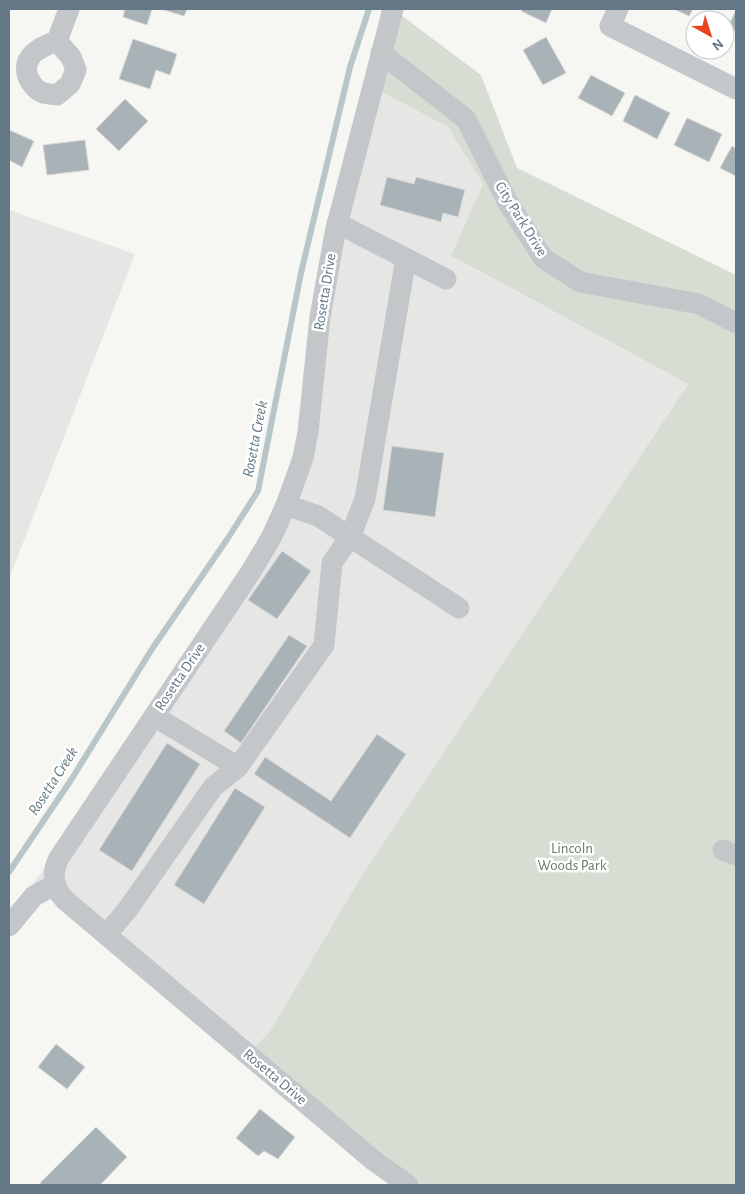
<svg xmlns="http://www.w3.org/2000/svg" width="745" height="1194" viewBox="0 0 745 1194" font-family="'Alegreya Sans',sans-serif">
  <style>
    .built { fill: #e6e7e5 }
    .green { fill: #d7ddd3 }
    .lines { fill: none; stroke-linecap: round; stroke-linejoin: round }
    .stream { stroke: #b7c6c9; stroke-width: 6 }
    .building { fill: #a9b2b7; stroke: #d7d7d5 }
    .minor { stroke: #c3c7ca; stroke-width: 21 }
    .labels { text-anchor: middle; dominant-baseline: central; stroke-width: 5; stroke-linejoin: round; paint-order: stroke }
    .street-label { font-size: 15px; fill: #637784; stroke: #fff }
    .park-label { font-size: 15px; fill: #697b62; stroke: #fff }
    .water-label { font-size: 16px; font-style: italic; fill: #5f7a81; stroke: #fff }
  </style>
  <rect width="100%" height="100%" fill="#f6f6f2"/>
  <path class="built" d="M372,87L448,127L483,184L452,257L688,384L359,880L270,1031L248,1054L56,888L33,884L252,570L286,505Z
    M9,210L135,254L9,579Z"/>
  <path class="green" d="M393,9L481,75L517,168L736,275V1185H408L248,1054L270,1031L359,880L688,384L451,256L483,184L448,127L372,87Z"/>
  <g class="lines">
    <path class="stream" d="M9,872L71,780L152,649L228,538L258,491L301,273L350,67L369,9"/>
  </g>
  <path class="building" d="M125,9H152L147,25L123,17Z
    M161,9H187L184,16Z
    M523,9H552L546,23L521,11Z
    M674,9H693L689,16Z
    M736,10V31L728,27Z
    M546,37L566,73L543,85L523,50Z
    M133,39L177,54L170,75L156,70L150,89L119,79Z
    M591,75L625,93L612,116L578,98Z
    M635,95L670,113L657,139L623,121Z
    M125,99L148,121L119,151L96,129Z
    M687,118L722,134L709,162L674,145Z
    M9,130L34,141L22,167L9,160Z
    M85,140L89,170L47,175L43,145Z
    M732,146L736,149V176L720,168Z
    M387,177L414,184L416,177L465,190L458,217L443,213L441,222L380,205Z
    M392,446L444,453L435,517L383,510Z
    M282,551L311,571L277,619L248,600Z
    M289,635L307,646L241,743L224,731Z
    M377,734L406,754L350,838L254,774L265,757L331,801Z
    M167,743L200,764L132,871L99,850Z
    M235,788L265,807L204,904L174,885Z
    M56,1044L85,1067L67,1089L38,1067Z
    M260,1109L295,1137L278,1159L264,1151L258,1156L236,1138Z
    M96,1127L127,1157L100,1185H42L40,1183Z"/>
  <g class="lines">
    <path class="minor" d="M393,9L335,233L320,317L308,432L303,458L286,505L272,536L252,570L59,858C51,874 53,887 65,900L373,1160L408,1185
      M618,9L610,26L736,89
      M57,41L71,57L76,70L70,84L57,95C52,94 45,94 41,92C36,90 30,82 28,77C21,56 40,47 57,41L69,9
      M381,53L466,119L507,201L543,258L580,282L699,304L736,323
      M337,223L446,279
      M286,505L318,516L459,608
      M154,716L238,767
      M723,850L736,855
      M9,926L34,896L54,885
      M106,935L128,909L213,787L238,767L324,645L332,563L350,537L365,499L406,258"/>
  </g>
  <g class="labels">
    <g class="street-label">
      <text transform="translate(521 219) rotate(58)">City Park Drive</text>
      <text transform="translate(325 292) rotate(-81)">Rosetta Drive</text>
      <text transform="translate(180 677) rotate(-56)">Rosetta Drive</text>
      <text transform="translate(275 1077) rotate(40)">Rosetta Drive</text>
    </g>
    <g class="park-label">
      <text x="572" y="848">Lincoln<tspan x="572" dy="17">Woods Park</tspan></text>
    </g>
    <g class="water-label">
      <text transform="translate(255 439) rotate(-79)">Rosetta Creek</text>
      <text transform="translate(53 781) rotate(-57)">Rosetta Creek</text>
    </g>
  </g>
  <rect width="745" height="1194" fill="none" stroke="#637784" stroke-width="20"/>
  <g transform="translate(710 35) rotate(141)"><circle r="24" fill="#ffffff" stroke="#c1c9ce"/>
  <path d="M0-4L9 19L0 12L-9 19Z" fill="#ea431d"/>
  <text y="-8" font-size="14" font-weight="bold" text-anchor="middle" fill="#637784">N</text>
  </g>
</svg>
